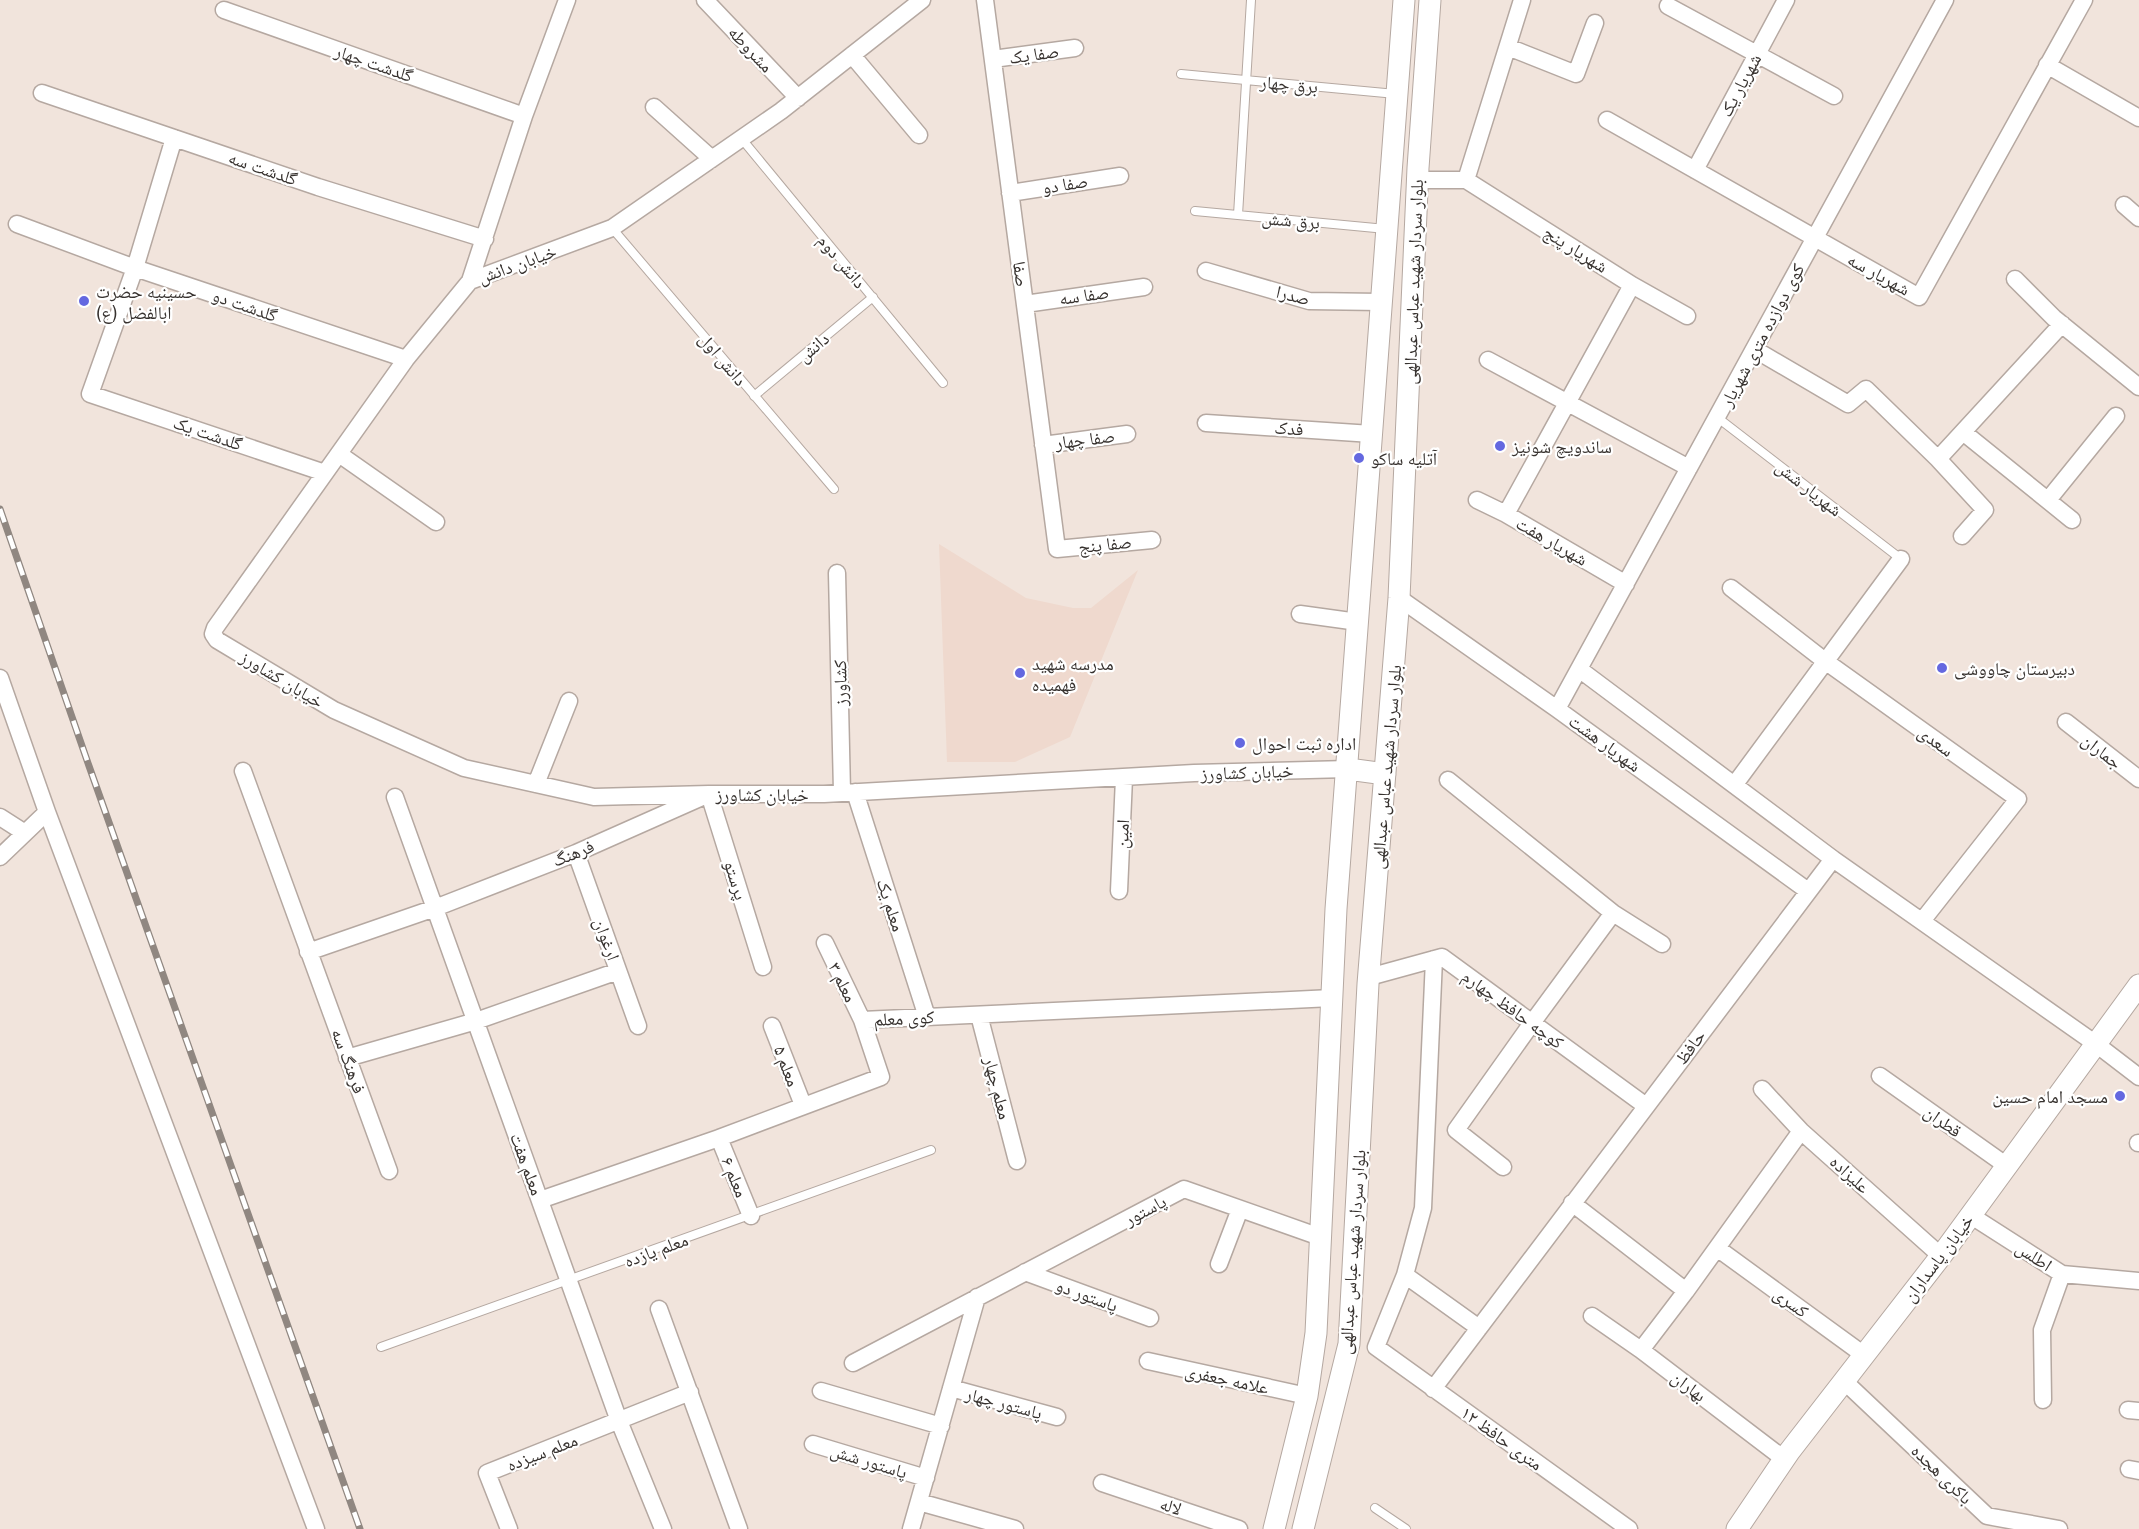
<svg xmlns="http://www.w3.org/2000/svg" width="2139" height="1529" viewBox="0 0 2139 1529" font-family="'Public Sans','Noto Naskh Arabic',sans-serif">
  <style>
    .built { fill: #efd9ce }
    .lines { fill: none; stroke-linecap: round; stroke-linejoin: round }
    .service-casing { stroke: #b5a8a1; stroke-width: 10 }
    .minor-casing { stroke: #b5a8a1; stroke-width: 19 }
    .tertiary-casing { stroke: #b5a8a1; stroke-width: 23 }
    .service { stroke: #fff; stroke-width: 8 }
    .minor { stroke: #fff; stroke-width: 16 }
    .tertiary { stroke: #fff; stroke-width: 21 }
    .rail-casing { stroke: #908781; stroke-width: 7 }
    .rail { stroke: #fff; stroke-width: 4.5; stroke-dasharray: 14; stroke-linecap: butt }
    .poi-dot { fill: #6468e0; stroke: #fff; stroke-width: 2 }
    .labels { text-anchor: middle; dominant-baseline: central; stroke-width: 4.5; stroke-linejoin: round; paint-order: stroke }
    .street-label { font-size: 18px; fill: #37322f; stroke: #fff }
    .poi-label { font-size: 18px; fill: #37322f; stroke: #fff; text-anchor: start }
  </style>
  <rect width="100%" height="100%" fill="#f1e4dc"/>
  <path class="built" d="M939,544L1026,598L1073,608H1091L1138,570L1070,737L1015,762H947Z"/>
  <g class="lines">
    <g class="service-casing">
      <path id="service" d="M1181,74L1396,94
        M741,138L943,383
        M1195,211L1386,229
        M1238,215L1251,0
        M612,228L834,489
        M754,396L873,297
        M1718,418L1901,559
        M381,1347L931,1150
        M1375,1508L1406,1529"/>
    </g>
    <g class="minor-casing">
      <path id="minor" d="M705,0L798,98
        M922,0L781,111L612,228L470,281L406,359L215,628L213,634L217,640L334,710L464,768L594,797L709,794H824L1194,773L1348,769
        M985,0L1057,549L1152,540
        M1668,6L1834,96
        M224,10L524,116
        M1508,47L1576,74L1595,23
        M852,55L919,135
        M993,59L1075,48
        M2047,65L2139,118
        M42,93L318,187L485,239
        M654,107L712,159
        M1607,120L1919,297L2084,0
        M174,138L135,268L90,394L325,473
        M1695,170L1786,0
        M1417,180H1466L1522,0
        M1466,180L1632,285L1687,316
        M1010,193L1120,176
        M2124,205L2139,218
        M17,224L135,268L406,359
        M1206,271L1309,301L1381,302
        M2015,279L2054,318L2139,387
        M470,281L524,116L567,0
        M1025,304L1144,287
        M1754,349L1848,404L1866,389L1938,459L1985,510L1962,536
        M1488,360L1689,468
        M1206,423L1372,434
        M1963,432L2072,520
        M1043,445L1127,434
        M339,454L436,522
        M1938,459L2062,324
        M1477,500L1506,514L1626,584
        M2048,500L2116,416
        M1506,514L1632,285
        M837,573L842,792
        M1731,588L1825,661L2018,799L1922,921
        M1399,598L1557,709L1808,891
        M1300,614L1358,622
        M1579,669L1833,859L2096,1044L2139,1077
        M0,678L47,812L316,1529
        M1557,709L1945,0
        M2066,722L2139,779
        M243,771L389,1171
        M1448,780L1613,913L1662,944
        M536,784L569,701
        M1735,784L1901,559
        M855,792L927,1017
        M395,797L619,1421L663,1529
        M0,817L25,833
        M576,853L638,1026
        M0,857L47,812
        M1119,891L1124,778
        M825,943L862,1020
        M308,952L435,908L576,853L709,794L763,967
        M1434,959L1423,1208L1405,1275L1376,1347L1629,1529
        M1369,977L1442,957L1646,1106
        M979,1015L1017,1161
        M772,1026L803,1105
        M347,1058L476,1021L618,971
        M1880,1076L2007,1166
        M1762,1089L1801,1131L1941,1256
        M719,1138L751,1216
        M2138,1143H2139
        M1503,1167L1456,1130L1532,1023L1613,913
        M540,1200L719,1138L881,1077L862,1020L1332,998
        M1572,1203L1686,1291
        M1970,1215L2062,1274L2139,1281
        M1717,1248L1864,1355
        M1219,1264L1240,1209
        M1025,1272L1150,1318
        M1405,1275L1479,1328
        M659,1309L739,1529
        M1592,1316L1641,1350L1784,1459
        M1641,1350L1686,1291L1801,1131
        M1148,1361L1307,1396
        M853,1363L1184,1189L1320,1237
        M1844,1381L1987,1516L2059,1529
        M951,1388L1057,1417
        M1433,1389L1833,859
        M821,1391L941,1426
        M2043,1400L2042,1330L2062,1274
        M2128,1410L2139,1411
        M813,1444L926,1478
        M2129,1469L2139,1471
        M1102,1483L1239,1529
        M919,1502L1015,1529
        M509,1529L487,1473L690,1392
        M911,1529L977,1297"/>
    </g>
    <g class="tertiary-casing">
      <path id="tertiary" d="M1348,769L1385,774
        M1274,1529L1307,1396L1316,1333L1336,909L1404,0
        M1303,1529L1349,1344L1368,984L1399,598L1418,168L1430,0
        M1737,1529L1789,1452L1941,1256L2139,985"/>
    </g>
    <use href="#service" class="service"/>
    <use href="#minor" class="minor"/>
    <use href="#tertiary" class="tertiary"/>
    <g class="rail-casing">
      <path id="rail" d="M0,509L89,766L360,1529"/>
    </g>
    <use href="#rail" class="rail"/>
  </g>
  <g class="poi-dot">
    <circle cx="84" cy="301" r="6"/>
    <circle cx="1500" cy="446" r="6"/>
    <circle cx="1359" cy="458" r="6"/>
    <circle cx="1942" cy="668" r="6"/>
    <circle cx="1020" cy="673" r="6"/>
    <circle cx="1240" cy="743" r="6"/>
    <circle cx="2120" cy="1096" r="6"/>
  </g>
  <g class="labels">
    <g class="street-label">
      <text transform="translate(751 49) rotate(47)">مشروطه</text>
      <text transform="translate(1034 54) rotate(-8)">صفا یک</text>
      <text transform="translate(374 63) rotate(19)">گلدشت چهار</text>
      <text transform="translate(1289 84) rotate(5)">برق چهار</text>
      <text transform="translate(1740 85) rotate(-62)">شهریار یک</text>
      <text transform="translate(263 168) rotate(19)">گلدشت سه</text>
      <text transform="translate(1065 184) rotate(-9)">صفا دو</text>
      <text transform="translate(1291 220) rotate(5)">برق شش</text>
      <text transform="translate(1576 249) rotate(32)">شهریار پنج</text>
      <text transform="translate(842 261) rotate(50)">دانش دوم</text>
      <text transform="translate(517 264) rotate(-20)">خیابان دانش</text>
      <text transform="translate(1021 274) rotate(83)">صفا</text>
      <text transform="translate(1879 274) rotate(29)">شهریار سه</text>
      <text transform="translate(1413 282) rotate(-88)">بلوار سردار شهید عباس عبدالهی</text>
      <text transform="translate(1084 295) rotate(-8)">صفا سه</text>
      <text transform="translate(1293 295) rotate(14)">صدرا</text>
      <text transform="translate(245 305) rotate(19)">گلدشت دو</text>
      <text transform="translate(1762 335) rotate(-62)">کوی دوازده متری شهریار</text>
      <text transform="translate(813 347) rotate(-40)">دانش</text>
      <text transform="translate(723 359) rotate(50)">دانش اول</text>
      <text transform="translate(1289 428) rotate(4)">فدک</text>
      <text transform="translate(208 433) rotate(19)">گلدشت یک</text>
      <text transform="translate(1085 439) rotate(-7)">صفا چهار</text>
      <text transform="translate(1809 488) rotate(38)">شهریار شش</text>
      <text transform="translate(1552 541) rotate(30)">شهریار هفت</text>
      <text transform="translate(1105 544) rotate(-6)">صفا پنج</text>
      <text transform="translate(282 679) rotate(31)">خیابان کشاورز</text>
      <text transform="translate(840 683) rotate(-91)">کشاورز</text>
      <text transform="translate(1936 741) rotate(36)">سعدی</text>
      <text transform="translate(1605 743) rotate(36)">شهریار هشت</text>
      <text transform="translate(2102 751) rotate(38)">جماران</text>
      <text transform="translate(1386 767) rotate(-85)">بلوار سردار شهید عباس عبدالهی</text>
      <text transform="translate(1247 772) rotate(-2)">خیابان کشاورز</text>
      <text x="762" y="794">خیابان کشاورز</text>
      <text transform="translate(1122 834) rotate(-87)">امین</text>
      <text transform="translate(573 853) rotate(-22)">فرهنگ</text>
      <text transform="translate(736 880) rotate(73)">پرستو</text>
      <text transform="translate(891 905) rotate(72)">معلم یک</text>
      <text transform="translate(607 939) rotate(70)">ارغوان</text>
      <text transform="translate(843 982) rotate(64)">معلم ۳</text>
      <text transform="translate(1513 1009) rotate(36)">کوچه حافظ چهارم</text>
      <text transform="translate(904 1018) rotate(-3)">کوی معلم</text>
      <text transform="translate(1690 1047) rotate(-53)">حافظ</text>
      <text transform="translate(349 1061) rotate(70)">فرهنگ سه</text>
      <text transform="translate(787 1066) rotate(69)">معلم ۵</text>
      <text transform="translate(998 1088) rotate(76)">معلم چهار</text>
      <text transform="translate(1943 1121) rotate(35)">قطران</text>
      <text transform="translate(527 1164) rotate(70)">معلم هفت</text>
      <text transform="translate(1850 1174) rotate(42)">علیزاده</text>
      <text transform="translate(735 1177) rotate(68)">معلم ۶</text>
      <text transform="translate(1145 1210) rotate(-28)">پاستور</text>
      <text transform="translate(656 1250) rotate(-20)">معلم یازده</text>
      <text transform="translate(1352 1252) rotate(-86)">بلوار سردار شهید عباس عبدالهی</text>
      <text transform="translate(2034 1256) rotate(33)">اطلس</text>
      <text transform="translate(1938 1258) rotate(-53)">خیابان پاسداران</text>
      <text transform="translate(1087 1295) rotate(20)">پاستور دو</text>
      <text transform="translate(1791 1302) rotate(36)">کسری</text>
      <text transform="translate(1227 1379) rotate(12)">علامه جعفری</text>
      <text transform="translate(1689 1386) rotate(37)">بهاران</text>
      <text transform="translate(1004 1403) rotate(15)">پاستور چهار</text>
      <text transform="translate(1502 1438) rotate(36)">۱۲ متری حافظ</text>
      <text transform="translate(542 1452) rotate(-21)">معلم سیزده</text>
      <text transform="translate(869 1461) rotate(17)">پاستور شش</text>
      <text transform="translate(1942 1474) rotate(44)">باکری هجده</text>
      <text transform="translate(1171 1506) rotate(19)">لاله</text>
    </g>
    <g class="poi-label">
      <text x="96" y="291">حسینیه حضرت<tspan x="96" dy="21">ابالفضل (ع)</tspan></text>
      <text x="1512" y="446">ساندویچ شونیز</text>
      <text x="1371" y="458">آتلیه ساکو</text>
      <text x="1032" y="663">مدرسه شهید<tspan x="1032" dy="21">فهمیده</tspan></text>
      <text x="1954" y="668">دبیرستان چاووشی</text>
      <text x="1252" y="743">اداره ثبت احوال</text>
      <text x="2108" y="1096" text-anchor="end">مسجد امام حسین</text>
    </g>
  </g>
</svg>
